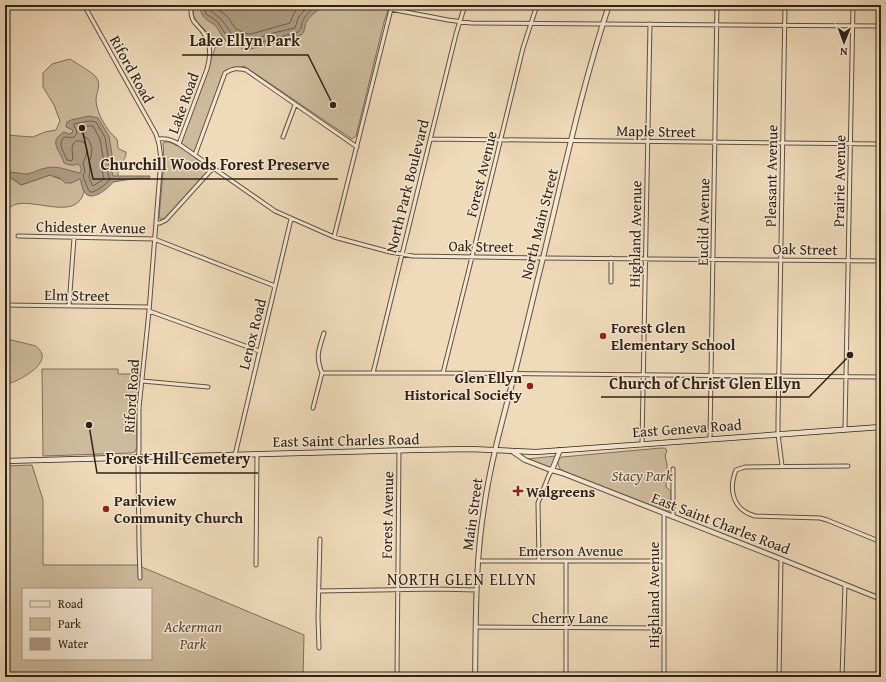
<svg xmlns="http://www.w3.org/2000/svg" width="886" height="682" viewBox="0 0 886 682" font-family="'Gentium Book Plus',serif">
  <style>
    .green { fill: #cebb9d; stroke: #7e6e5a; fill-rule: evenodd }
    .water { fill: #ae9b82; stroke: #7b6b57 }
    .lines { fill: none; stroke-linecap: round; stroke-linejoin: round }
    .shore { stroke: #6e5e4c; stroke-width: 1 }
    .minor-casing { stroke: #5f5040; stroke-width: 5 }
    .tertiary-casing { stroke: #5f5040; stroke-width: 6 }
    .secondary-casing { stroke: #2f2217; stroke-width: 6 }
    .minor { stroke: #f5e7d2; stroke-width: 3 }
    .tertiary { stroke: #f5e7d2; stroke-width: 4 }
    .secondary { stroke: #f5e7d2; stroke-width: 4.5 }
    .poi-dot { fill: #8f2418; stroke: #f5e7d2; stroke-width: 1.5 }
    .labels { text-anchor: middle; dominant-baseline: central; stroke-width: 3; stroke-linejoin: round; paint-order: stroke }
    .street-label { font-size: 15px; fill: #2f2217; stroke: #f5e7d2 }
    .poi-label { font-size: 15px; font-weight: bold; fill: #2f2217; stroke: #f5e7d2; text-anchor: start }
    .park-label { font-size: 15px; font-style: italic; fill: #574838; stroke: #f5e7d2 }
    .neighbourhood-label { font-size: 16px; letter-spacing: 1px; fill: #2f2217; stroke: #f5e7d2 }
    .leader { fill: none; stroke: #2f2217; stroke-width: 1.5 }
    .callout-dot { fill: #2f2217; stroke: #f5e7d2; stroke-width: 1.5 }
    .callout-label { font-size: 16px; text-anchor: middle; font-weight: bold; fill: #2f2217; stroke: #f5e7d2; stroke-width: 3; stroke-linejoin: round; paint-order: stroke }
  </style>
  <rect width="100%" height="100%" fill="#efdab9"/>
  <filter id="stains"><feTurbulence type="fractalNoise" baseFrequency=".005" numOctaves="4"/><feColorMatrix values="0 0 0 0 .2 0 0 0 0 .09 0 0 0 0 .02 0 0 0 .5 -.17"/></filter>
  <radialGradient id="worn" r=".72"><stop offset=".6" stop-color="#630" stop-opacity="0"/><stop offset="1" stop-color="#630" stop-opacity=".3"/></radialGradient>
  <path class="green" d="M195,5H390L384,22L356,136L352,139L244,66L233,70L226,74L195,158L207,166L208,169V171L164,219H160L159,217L164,161L163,143C168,140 173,144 178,146L217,43C212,38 207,33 203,28C196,21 190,15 195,5Z
    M70,59C76,63 92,72 96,77C102,85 96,92 96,101C97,114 107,131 117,139L118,148L121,150L126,152C126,158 124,159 121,164C118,168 118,172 118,177L75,175L61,171L8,177L11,178L21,185L50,175L52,176L71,183L80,178L84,192C83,194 82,198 80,200C69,216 34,200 17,204C12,205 8,209 5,213V135L33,137L45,132L56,130L60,121L54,105L43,87V73L52,64Z
    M5,339H7L36,346C38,348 41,351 42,354C45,368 16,382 5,385Z
    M42,369H118V374H139L136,402L137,447L135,452L130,453L43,456Z
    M661,448H665L667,450L665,456L667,464L666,487L671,491V511H666L568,473L560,469C558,465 556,460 562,457Z
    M556,456L551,468H550L527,459Z
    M32,465L43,500V565H137L304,635L303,677H5V466ZM23,589H151V659H23Z"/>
  <path class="water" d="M203,5H320L322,7C318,10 309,17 307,21C303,27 307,30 300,36L250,49C242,49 234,46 227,42C223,39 219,30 216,26C211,22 205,20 202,14C200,10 201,8 203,5Z
    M89,116L98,118L109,136L113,161V166L111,169L113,176H150L149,179L138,178L113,182C109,188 93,201 86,194C82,190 82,183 80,179L71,183H65L60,178L52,176L50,175L21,185C16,181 12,176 5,179V173C13,171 20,174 27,174C34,173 39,169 46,168C58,165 69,171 80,173C82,170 81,166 78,164C74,166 68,165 64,163C61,151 47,142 64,132L69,134L72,133L73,130L66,127L67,122L71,120Z"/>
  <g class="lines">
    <path class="shore" d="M206,5L205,10L206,14L218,22L228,38L244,45H250L298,32C302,29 301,25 303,20C306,14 312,9 317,5
      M211,5V11L221,19L232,34L245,40H252L273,33L295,28L299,16L310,5
      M217,5V9L226,15L236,29L247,34H251L290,23L294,13L301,5
      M90,121L96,122L105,137L109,162C109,165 108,166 107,169C107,173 109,176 110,179L108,182L99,189L93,192H90L88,189L83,176L85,171L83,163L86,156L87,149L85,143L81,141H76L73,144L72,149L73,159L71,161L67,160C64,151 57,146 64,137C70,137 76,140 77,131L74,126V124Z
      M90,126H93L100,139L104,162L102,169L104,179L93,186L92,185L89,177L90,171L89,163L91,156L92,148L89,140L82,134V127Z"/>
    <g class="minor-casing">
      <path id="minor" d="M84,5L156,134L159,144L161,159L149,311L139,408V449L138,465L139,546L140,578
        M5,8L6,5
        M390,9L448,20L471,23L881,26
        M283,137L295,105
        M158,139C167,138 172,140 179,144L275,211L334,237L390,252L413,256L543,258L881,261
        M430,139L881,144
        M179,144L207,69C211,55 211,44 203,32C201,29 199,28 197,25C191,20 190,12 192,5
        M195,155L225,73C233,68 237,68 246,70L357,147
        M156,223H160L166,220L213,168
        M18,236L154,239L275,286
        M334,237L392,5
        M611,282V258
        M5,305L149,307
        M69,306L74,238
        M149,311L259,351
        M322,373H443L881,377
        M322,373C315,356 319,349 324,333
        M373,373L456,34L465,5
        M443,373L470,265L523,48L537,5
        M142,381L208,387
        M313,408L322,373
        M845,429L853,5
        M710,438L717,5
        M642,443L650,24
        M235,455L291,219
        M782,466L778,434V422L785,5
        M848,466L745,467L736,470C728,490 733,510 755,516L820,518L827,520L881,542
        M673,469V517
        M664,513V677
        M478,561H664
        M539,561L538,503L549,475L552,470
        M256,565L257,454
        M319,591L437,589L476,590
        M476,627L664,628
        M319,648L318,618L320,539
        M397,677L399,450
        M566,677V561
        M779,677L781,559
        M842,677L845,585"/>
    </g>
    <g class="tertiary-casing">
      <path id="tertiary" d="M512,451L525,460L548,469L562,473L781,559L881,599
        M552,470L560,450
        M475,677C476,620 475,564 484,508C490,465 502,422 513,380C523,341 532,302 542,262C563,176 581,89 609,5"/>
    </g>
    <g class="secondary-casing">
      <path id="secondary" d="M5,461L414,450L470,449L536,452L881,427"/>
    </g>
    <use href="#minor" class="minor"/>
    <use href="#tertiary" class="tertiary"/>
    <use href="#secondary" class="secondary"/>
  </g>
  <g class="poi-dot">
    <circle cx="603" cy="336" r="4"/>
    <circle cx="530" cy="386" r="4"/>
    <path d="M516 485h4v4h4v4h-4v4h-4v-4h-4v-4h4z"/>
    <circle cx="106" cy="509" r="4"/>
  </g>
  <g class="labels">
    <g class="street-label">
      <text transform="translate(132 69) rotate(61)">Riford Road</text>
      <text transform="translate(183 103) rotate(-70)">Lake Road</text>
      <text transform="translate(656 131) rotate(1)">Maple Street</text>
      <text transform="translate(481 174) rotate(-76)">Forest Avenue</text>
      <text transform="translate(771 176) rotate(-89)">Pleasant Avenue</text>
      <text transform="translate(839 181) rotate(-89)">Prairie Avenue</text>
      <text transform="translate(407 186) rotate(-76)">North Park Boulevard</text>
      <text transform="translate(703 222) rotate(-89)">Euclid Avenue</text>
      <text transform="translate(539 224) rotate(-76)">North Main Street</text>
      <text transform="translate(91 227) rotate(1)">Chidester Avenue</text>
      <text transform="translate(635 234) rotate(-89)">Highland Avenue</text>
      <text transform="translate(481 246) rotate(1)">Oak Street</text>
      <text transform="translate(805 249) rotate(1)">Oak Street</text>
      <text transform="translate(77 295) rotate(1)">Elm Street</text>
      <text transform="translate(252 334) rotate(-76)">Lenox Road</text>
      <text transform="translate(131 396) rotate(-86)">Riford Road</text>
      <text transform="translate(687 428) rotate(-4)">East Geneva Road</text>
      <text transform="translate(346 440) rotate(-1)">East Saint Charles Road</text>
      <text transform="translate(472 514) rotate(-82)">Main Street</text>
      <text transform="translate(387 515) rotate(-89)">Forest Avenue</text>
      <text transform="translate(721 523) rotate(21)">East Saint Charles Road</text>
      <text x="571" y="550">Emerson Avenue</text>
      <text transform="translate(653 595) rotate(-90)">Highland Avenue</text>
      <text x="570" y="617">Cherry Lane</text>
    </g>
    <g class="poi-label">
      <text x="611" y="327">Forest Glen<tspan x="611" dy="17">Elementary School</tspan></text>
      <text x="522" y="377" text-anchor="end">Glen Ellyn<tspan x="522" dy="17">Historical Society</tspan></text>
      <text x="526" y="491">Walgreens</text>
      <text x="114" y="500">Parkview<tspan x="114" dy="17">Community Church</tspan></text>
    </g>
    <g class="park-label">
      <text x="642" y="475">Stacy Park</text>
      <text x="193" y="626">Ackerman<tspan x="193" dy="17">Park</tspan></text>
    </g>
    <g class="neighbourhood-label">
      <text x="462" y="579">NORTH GLEN ELLYN</text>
    </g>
  </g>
  <path class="leader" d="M333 105L308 55H182M82 128L93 179H338M850 355L809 397H601M89 425L97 473H258"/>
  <g class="callout-dot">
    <circle cx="333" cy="105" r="4"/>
    <circle cx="82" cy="128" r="4"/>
    <circle cx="850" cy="355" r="4"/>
    <circle cx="89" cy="425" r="4"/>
  </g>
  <g class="callout-label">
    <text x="245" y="46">Lake Ellyn Park</text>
    <text x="215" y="170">Churchill Woods Forest Preserve</text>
    <text x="705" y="389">Church of Christ Glen Ellyn</text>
    <text x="178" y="464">Forest Hill Cemetery</text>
  </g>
  <rect width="886" height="682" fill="none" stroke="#efdab9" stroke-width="20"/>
  <rect x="6" y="6" width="874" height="670" fill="none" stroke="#2f2217" stroke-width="2"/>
  <rect x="10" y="10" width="866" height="662" fill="none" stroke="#2f2217"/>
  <rect x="22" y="588" width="130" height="72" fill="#f5e7d2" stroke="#a69887"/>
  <rect x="30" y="601" width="20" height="6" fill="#f5e7d2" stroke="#a69887"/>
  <text x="58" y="608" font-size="12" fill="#2f2217">Road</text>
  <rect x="30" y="618" width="20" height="12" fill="#cebb9d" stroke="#a69887"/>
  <text x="58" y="628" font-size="12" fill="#2f2217">Park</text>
  <rect x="30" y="638" width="20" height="12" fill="#ae9b82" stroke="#a69887"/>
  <text x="58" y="648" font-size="12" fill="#2f2217">Water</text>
  <g transform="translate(844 42) rotate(181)" stroke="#f5e7d2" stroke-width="3" paint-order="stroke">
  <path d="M0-3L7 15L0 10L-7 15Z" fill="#2f2217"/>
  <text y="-6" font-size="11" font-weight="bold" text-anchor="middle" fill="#2f2217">N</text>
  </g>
  <rect width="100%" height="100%" filter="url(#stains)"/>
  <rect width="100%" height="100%" fill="url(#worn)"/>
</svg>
